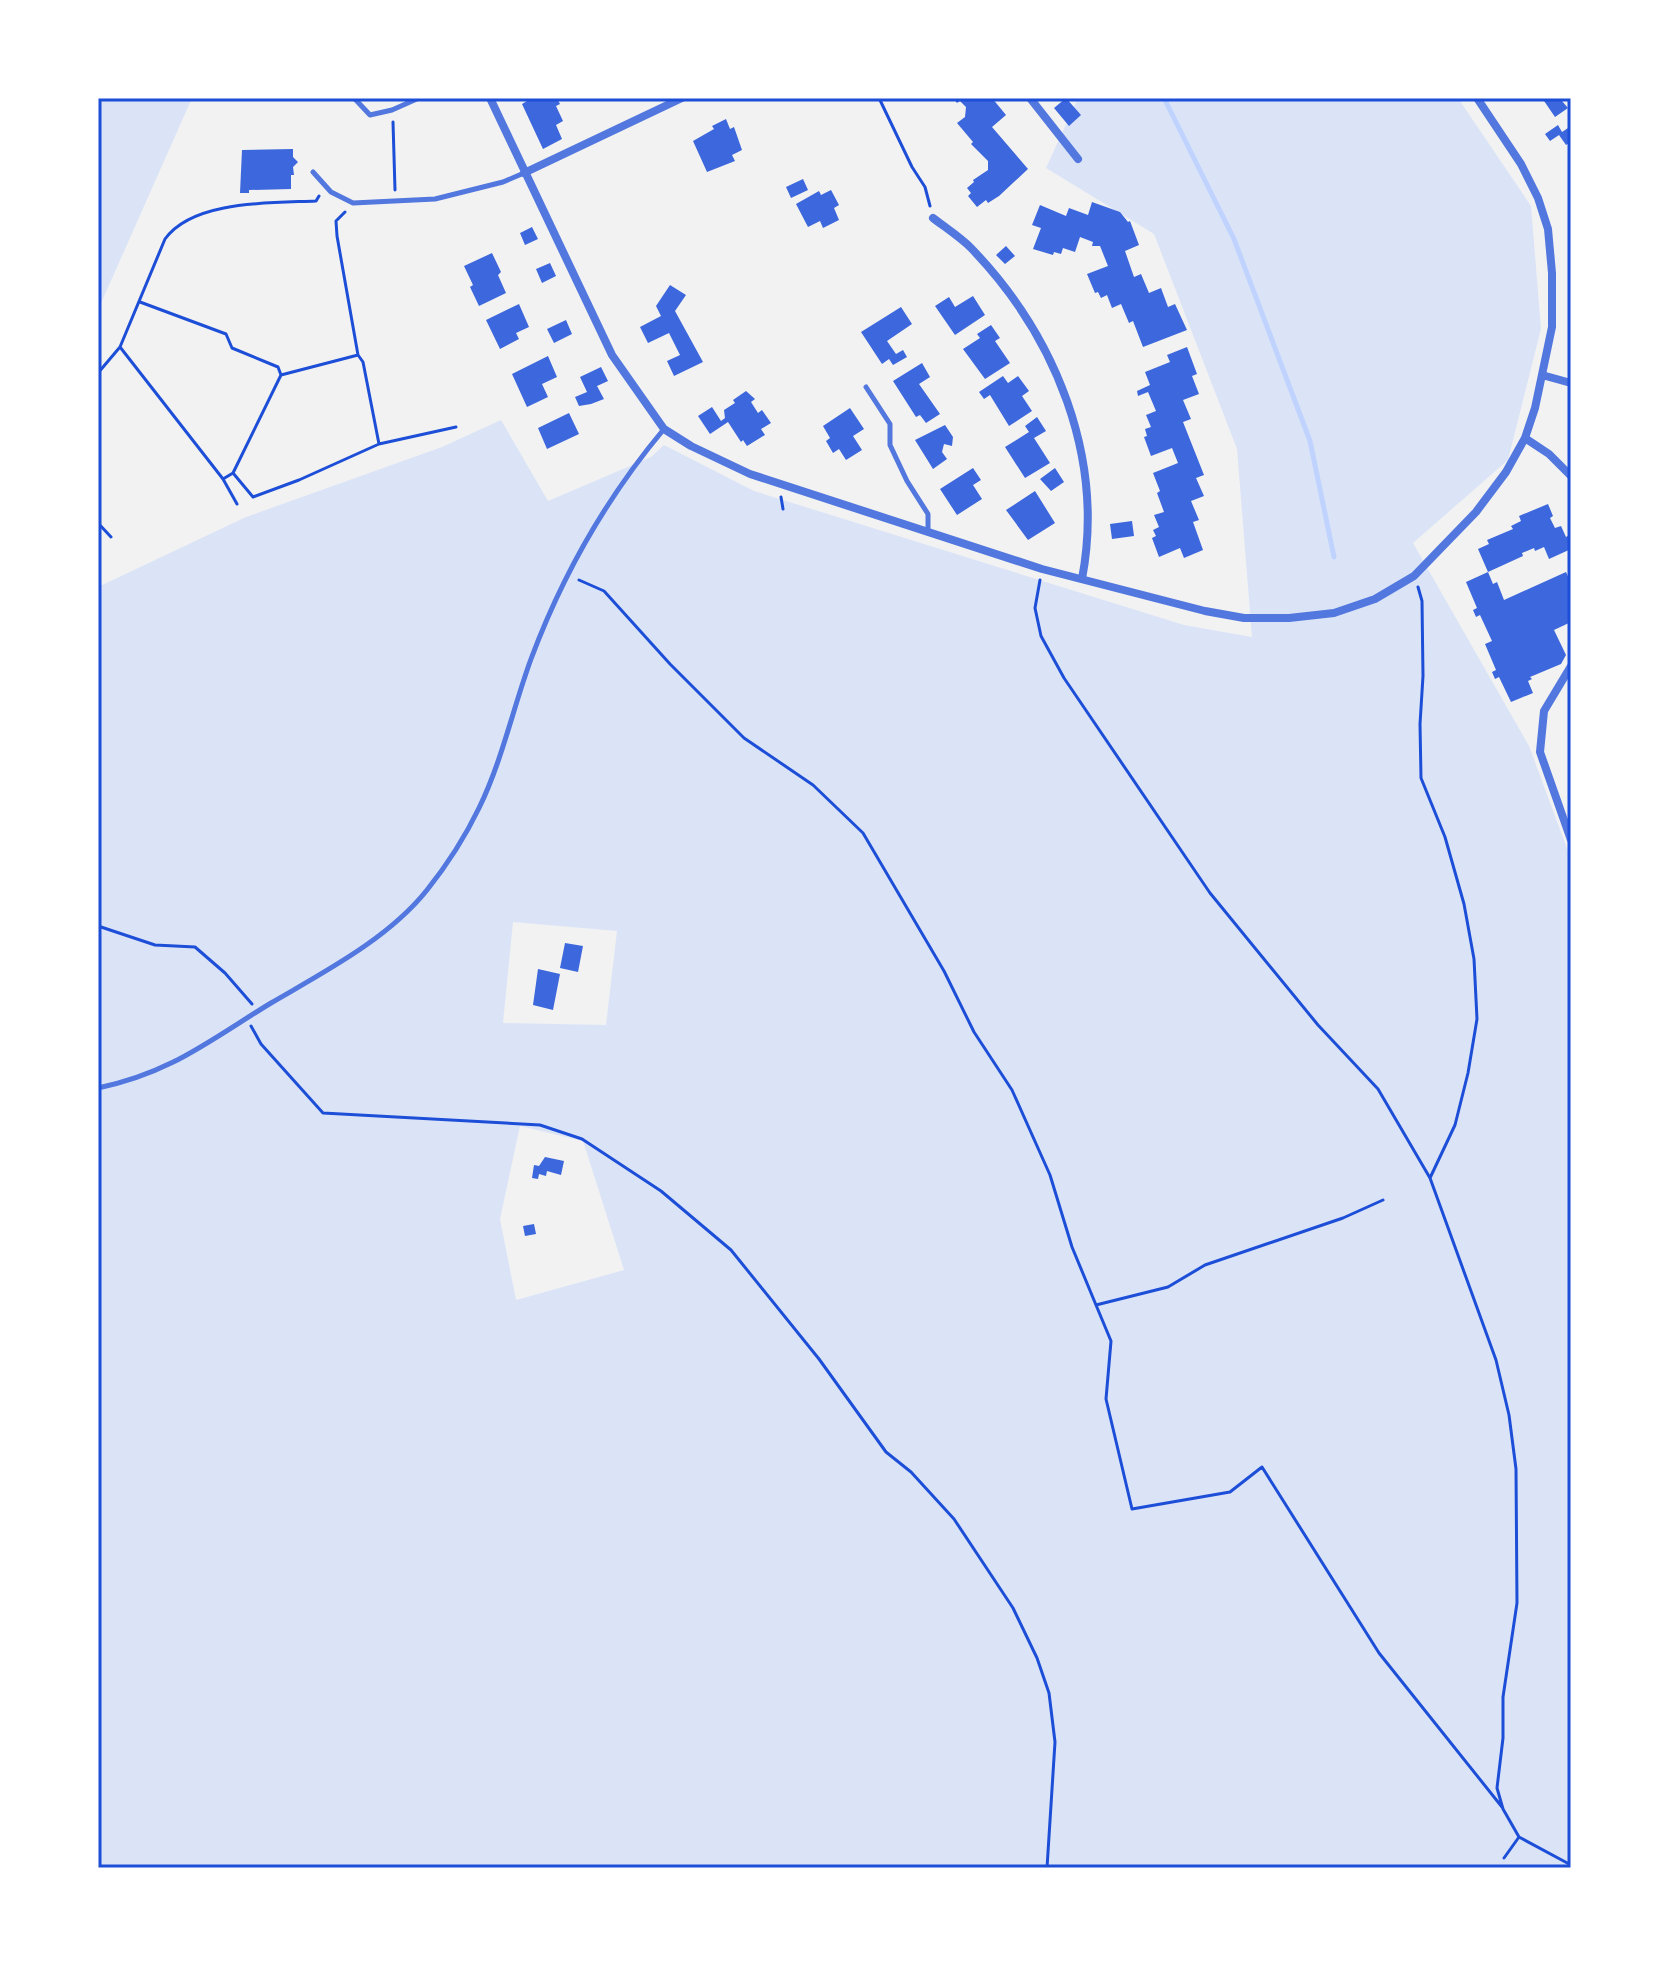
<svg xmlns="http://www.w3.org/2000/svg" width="1669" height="1966" viewBox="0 0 1669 1966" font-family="'Source Serif 4',serif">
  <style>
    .green { fill: #dbe4f7; fill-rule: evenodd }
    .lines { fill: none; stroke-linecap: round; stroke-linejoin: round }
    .stream { stroke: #bfd3fe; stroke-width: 5 }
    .building { fill: #3d67dc }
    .path { stroke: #1d4ed8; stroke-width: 3 }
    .service { stroke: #5277de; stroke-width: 5 }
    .minor { stroke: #5277de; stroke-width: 8 }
    .neatline { fill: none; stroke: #1d4ed8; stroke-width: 3 }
  </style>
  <rect width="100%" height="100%" fill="#f2f2f2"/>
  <path class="green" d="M98,98H192L98,310Z
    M1078,98H1458L1531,206L1541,329L1508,460L1413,543L1529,746L1571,859V1868H98V587L246,517L442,447L501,420L548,501L651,457L664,445L754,491L1184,625L1252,637L1237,449L1154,234L1046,168ZM513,922L617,931L606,1025L503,1023ZM520,1126L583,1141L624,1270L516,1300L500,1219Z"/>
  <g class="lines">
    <path class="stream" d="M1164,98L1234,239L1310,441L1334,557"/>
  </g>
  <path class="building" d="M532,98H557L560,104L556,106L563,121L556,125L562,139L543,149L522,104Z
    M953,98H992L1006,115L992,127L1028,169L999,196L988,203L986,200L977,207L968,196L971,193L967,188L974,182L973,180L988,170V161L971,144L973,142L957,123L965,117L966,107L960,101L957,103Z
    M1066,98L1081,115L1069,126L1054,108Z
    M1542,98H1566L1562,101L1568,108L1555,117Z
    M726,119L730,129L734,127L742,150L732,155L735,161L707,172L693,141L714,129L712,126Z
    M1558,125L1562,132L1571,126V142L1566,145L1559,135L1550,141L1545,134Z
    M293,149V157L298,162L293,167L294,175H291V189L249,190V193H240L242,150Z
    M803,179L808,190L791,198L786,187Z
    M831,190L839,205L834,208L839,220L823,228L820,221L808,227L796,204L819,191L821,195Z
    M1092,202L1120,212L1128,222L1130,221L1139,245L1125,251L1134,277L1141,274L1149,293L1161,288L1168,307L1175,304L1187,330L1143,347L1133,321L1129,323L1121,304L1112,308L1107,295L1101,298L1098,292L1095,293L1087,274L1108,266L1100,246H1092L1093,242L1080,237L1075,252L1063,248L1061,254L1054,252L1053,255L1033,249L1041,228L1032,225L1040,205L1066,216L1069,208L1088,215Z
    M532,227L538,239L525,245L520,233Z
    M1006,246L1015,256L1005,264L996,255Z
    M492,253L501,272L498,275L506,293L479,306L470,287L473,285L464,266Z
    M550,263L556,276L542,283L536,269Z
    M670,285L686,295L675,311L703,362L674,376L667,361L680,355L669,333L648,343L640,327L661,316L656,306Z
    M973,296L985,315L955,335L935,306L949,297L955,307Z
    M519,304L529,327L516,333L519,339L500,349L486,320Z
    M901,307L912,324L887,341L896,354L903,350L907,357L893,365L889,359L882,364L861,332Z
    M566,320L572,334L554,343L547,329Z
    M991,325L1000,338L995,341L1010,363L985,379L963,349L980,338L977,334Z
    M1187,347L1197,374L1192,376L1199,394L1183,400L1191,419L1183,422L1204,475L1196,478L1204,496L1191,501L1199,520L1193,522L1203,550L1184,558L1180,548L1159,557L1152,538L1156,536L1153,530L1159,527L1154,515L1164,512L1157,493L1160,491L1153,473L1178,463L1172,448L1151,456L1144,437L1147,436L1145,429L1151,427L1146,415L1156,411L1148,392L1138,396L1137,391L1150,385L1145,372L1170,362L1167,355Z
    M548,356L557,377L542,384L548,397L527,407L512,374Z
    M922,363L930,377L919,384L940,414L926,423L920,415L916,417L893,381Z
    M601,367L608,381L597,386L604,399L591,404L579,406L575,397L587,392L580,377Z
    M1003,376L1008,383L1018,376L1029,391L1022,396L1032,411L1009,426L990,395L984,399L979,392Z
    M746,391L755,399L751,402L758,413L762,410L771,423L761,429L765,435L747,446L743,440L741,442L728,422L710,434L698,416L712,407L721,421L725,418L724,410L735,403L733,400Z
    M850,408L864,429L853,436L862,450L846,460L839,449L833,453L826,441L830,438L823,426Z
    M569,413L579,434L547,449L538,428Z
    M1037,417L1046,431L1034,438L1050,463L1025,478L1005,447L1029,432L1025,426Z
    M945,425L953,437L952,446L944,444L942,452L947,459L933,469L915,440Z
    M973,468L981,480L973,485L982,499L957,515L940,489Z
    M1055,468L1064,482L1051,491L1040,479Z
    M1035,491L1055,523L1028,540L1006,510Z
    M1548,504L1553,516L1550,518L1555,528L1561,526L1566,537L1571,534V549L1549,559L1544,547L1535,551L1534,548L1522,553L1523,556L1488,572L1478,549L1489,544L1487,540L1513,529L1511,526L1521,521L1519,516Z
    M1132,521L1134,536L1112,539L1110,524Z
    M1488,572L1493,584L1497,582L1504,600L1566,572L1571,583V622L1554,630L1566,655L1561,664L1530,677L1532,679L1528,681L1533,693L1511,702L1499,677L1495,679L1492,672L1496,670L1485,644L1492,641L1480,615L1476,617L1473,610L1477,608L1466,582Z
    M565,943L583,946L578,972L560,968Z
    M538,969L560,974L553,1010L533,1005Z
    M545,1157L564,1161L561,1175L547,1171L546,1176L539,1174L538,1179L532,1178L534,1165L539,1166Z
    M534,1224L536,1234L525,1236L523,1226Z"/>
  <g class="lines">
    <path class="path" d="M879,98L912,167L925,187L930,206
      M393,122L395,190
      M319,196L316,201C271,203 193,200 165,239L120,347L223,479L233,473L281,375L358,355
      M345,212L336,221L337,236L358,355L363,362L379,444L456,427
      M140,302L226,334L232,348L278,367L281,375
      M98,373L120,347
      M233,473L253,497L299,480L379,444
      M223,479L237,504
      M781,497L783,509
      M98,523L111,537
      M579,580L604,591L670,664L744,738L813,785L863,833L944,971L974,1032L1012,1090L1050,1175L1072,1247L1096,1305L1168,1287L1205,1265L1343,1218L1383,1200
      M1040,580L1035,608L1041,636L1064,678L1210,893L1318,1025L1378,1089L1430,1178L1496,1360L1509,1415L1516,1469L1517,1603L1503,1697V1738L1497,1788L1503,1809L1519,1837L1571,1865
      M1418,587L1422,601L1423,676L1420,724L1421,778L1445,837L1464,904L1474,959L1477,1019L1468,1073L1455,1125L1430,1178
      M98,926L155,945L195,947L225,973L252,1004
      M251,1026L261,1044L323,1113L540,1125L582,1139L661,1191L731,1250L819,1359L886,1452L911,1472L954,1519L1013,1608L1037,1658L1049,1693L1055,1742L1047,1868
      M1096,1305L1111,1341L1106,1399L1132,1509L1230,1492L1262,1467L1379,1653L1502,1807
      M1504,1858L1519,1837"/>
    <path class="service" d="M354,98L370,115L392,110L419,98
      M313,172L331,192L353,203L435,199L503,182L524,173
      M866,387L890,424V445L907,481L928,514V531
      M98,1088C171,1073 210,1040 271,1003C324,972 388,939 427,890C447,865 465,837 479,808C502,761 513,708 531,659C562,576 607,497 664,429"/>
    <path class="minor" d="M490,98L612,355L664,429L691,446L750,474L1042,569L1205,611L1244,618H1289L1334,613L1375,599L1414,576L1476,512L1506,472L1525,438L1535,408L1552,327V273L1548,229L1538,198L1521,164L1477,98
      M1030,98L1078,159
      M524,173L682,98
      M933,218C946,228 960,237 971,248C1056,336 1105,458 1082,579
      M1542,375L1571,383
      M1525,438L1549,454L1571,476
      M1571,666L1544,711L1540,752L1571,840"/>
  </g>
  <rect width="1669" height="1966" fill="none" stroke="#ffffff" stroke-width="200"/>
  <rect x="100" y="100" width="1469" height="1766" class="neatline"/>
</svg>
